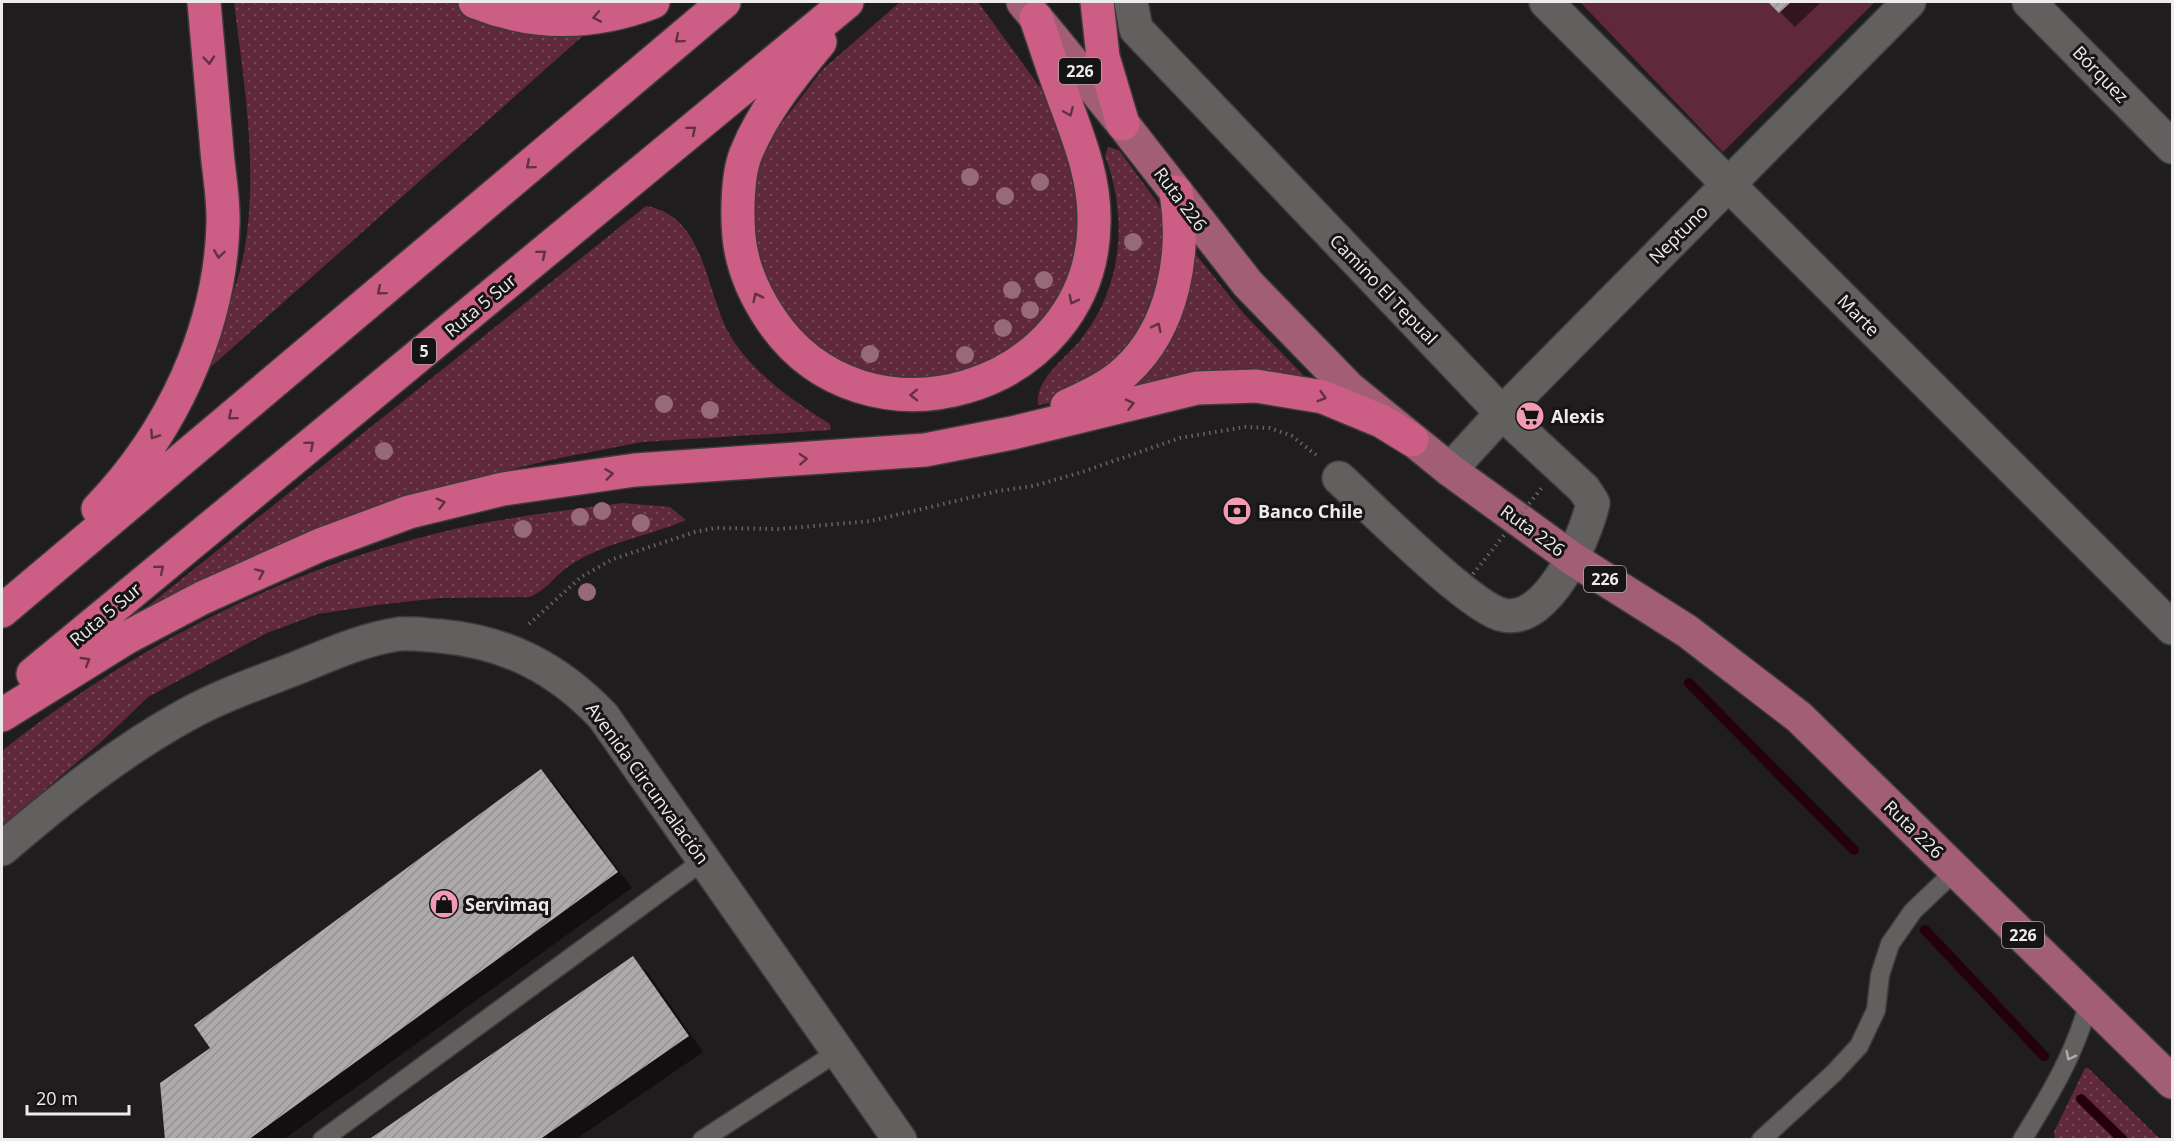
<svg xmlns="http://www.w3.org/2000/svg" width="2174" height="1141" viewBox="0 0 2174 1141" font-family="'Open Sans',sans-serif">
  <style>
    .grass { fill: url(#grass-dots) }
    .park { fill: #5f283b }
    .shadow { fill: #0007 }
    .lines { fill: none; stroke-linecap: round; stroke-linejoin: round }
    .stream { stroke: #24000d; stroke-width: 10 }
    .building { fill: url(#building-hatch) }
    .lane-casing { stroke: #3c3a3a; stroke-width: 21 }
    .street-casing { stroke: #3c3a3a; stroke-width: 36 }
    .primary-casing { stroke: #3c3a3a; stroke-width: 36 }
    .highway-casing { stroke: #3c3a3a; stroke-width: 36 }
    .path { stroke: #666364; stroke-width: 4; stroke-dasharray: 1.5 4.5; stroke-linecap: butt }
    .lane { stroke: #625f5f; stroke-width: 18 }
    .street { stroke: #625f5f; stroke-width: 33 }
    .primary { stroke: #a25e75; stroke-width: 33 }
    .highway { stroke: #cc5d84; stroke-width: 33 }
    .path-bridge { stroke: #666364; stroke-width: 4; stroke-dasharray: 1.5 4.5; stroke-linecap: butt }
    .tree { fill: #976a78 }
    .oneway { stroke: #5f3141 }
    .oneway2 { stroke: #aeacad }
    .labels { text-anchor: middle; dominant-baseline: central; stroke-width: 6; stroke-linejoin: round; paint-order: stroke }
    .shield { fill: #171415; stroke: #adaaac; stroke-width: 1.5 }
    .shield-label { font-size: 16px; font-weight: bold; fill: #edebec }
    .street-label { font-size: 18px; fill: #edebec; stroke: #171415 }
    .poi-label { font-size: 18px; font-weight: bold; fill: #edebec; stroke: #171415; text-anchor: start }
  </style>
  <defs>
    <pattern id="grass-dots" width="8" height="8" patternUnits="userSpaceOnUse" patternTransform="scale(1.5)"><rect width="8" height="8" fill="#5f283b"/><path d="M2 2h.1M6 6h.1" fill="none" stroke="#764758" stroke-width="1.8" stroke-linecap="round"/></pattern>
    <pattern id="building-hatch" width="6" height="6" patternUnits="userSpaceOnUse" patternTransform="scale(1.5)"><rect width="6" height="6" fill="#aeaaab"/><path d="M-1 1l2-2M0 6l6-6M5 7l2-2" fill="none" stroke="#949192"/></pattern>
  </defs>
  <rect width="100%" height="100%" fill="#201d1e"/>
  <path class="grass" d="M234,2H621L195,381C214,341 235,297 244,253C259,170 244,84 234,2Z
    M900,2H978L1045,94L1068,158L1083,224L1073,284L1001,369L884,388L800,343L756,266L751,197L760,164L777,129L823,69Z
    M1108,147L1119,150L1157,202L1164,219L1166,240L1154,299L1132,341L1088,385L1050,403L1038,405C1035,378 1067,358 1082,338C1123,285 1128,217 1105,156Z
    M646,206C707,216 705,294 731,337C755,375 793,401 830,424L831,430L642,442L555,459L463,481L325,525L212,576L138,614Z
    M1193,251L1245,315L1308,380L1251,368L1207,372L1134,387C1139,377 1149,372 1155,363C1182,326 1191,296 1193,251Z
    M622,503L670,507L686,520C648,536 603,543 569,566C554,576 547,590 530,597L440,598L377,605L318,614L267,633L148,697L101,742L2,826V751C128,650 280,571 438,533C499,518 560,511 622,503Z
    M2085,1068H2088L2160,1139H2055L2054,1132Z"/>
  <path class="park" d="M1580,2H1875L1723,152Z"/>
  <path class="shadow" d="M1770,2H1821L1795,27Z
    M541,770L556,786L632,888L283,1140H167L212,1048Z
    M632,958L648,973L703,1052L575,1140H370Z"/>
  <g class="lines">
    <path class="stream" d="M1689,683L1854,850
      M1925,930L2044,1056
      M2081,1099L2123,1140"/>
  </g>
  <path class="building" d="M1768,2H1791L1779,13Z
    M541,769L618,872L248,1140H165L160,1083L210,1048L194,1025Z
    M633,956L689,1036L539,1140H368Z"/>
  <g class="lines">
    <g class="lane-casing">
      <path id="lane" d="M322,1140L704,860
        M702,1140L839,1051
        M1761,1140L1834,1073L1859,1046L1876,1010L1880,975L1890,944L1913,911L1956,870
        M2022,1140C2050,1095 2076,1052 2089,1001"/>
    </g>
    <g class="street-casing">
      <path id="street" d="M1131,2L1136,29L1502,413L1584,489L1593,503C1585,538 1548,625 1503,615C1470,608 1369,505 1339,478
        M1546,2L2172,628
        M2029,2L2172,147
        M1450,470L1502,413L1909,2
        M2,849C59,800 119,752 186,715C222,695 261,682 299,667C331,654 364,639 399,634C412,633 426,635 440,636C507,642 557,668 603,716L900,1140"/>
    </g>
    <g class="primary-casing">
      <path id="primary" d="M1023,2L1123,124L1248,284L1349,388L1450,470L1573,559L1687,631L1799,717L2172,1082"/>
    </g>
    <g class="highway-casing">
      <path id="highway" d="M475,2C535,26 593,25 653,2
        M1097,2L1103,57L1123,124
        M820,42C792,76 764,110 747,151C737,172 737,214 739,237C742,267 754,294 770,318C863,459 1093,392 1094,222C1095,177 1078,137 1063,96C1053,70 1045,44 1036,18
        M1067,406C1088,396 1109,387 1126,371C1174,327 1186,253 1176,192
        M98,509C171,433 220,330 223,224C224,200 219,175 217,151C213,101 208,51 204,2
        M2,611L724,2
        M33,674L847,2
        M2,715L126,638L202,598L320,545L409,512L503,489L635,470L925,450L1012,433L1197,388L1256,386L1323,397L1381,421L1412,440"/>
    </g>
    <path class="path" d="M529,624L581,577L613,559L695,532L715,528L779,529L871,521L998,491L1033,486L1079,473L1180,438L1245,427L1270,428L1292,436L1316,455"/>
    <use href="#lane" class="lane"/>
    <use href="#street" class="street"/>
    <use href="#primary" class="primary"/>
    <use href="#highway" class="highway"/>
    <path class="path-bridge" d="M1473,574L1544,485"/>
  </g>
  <g class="tree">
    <circle cx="970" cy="177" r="9"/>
    <circle cx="1040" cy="182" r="9"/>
    <circle cx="1005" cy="196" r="9"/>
    <circle cx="1133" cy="242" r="9"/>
    <circle cx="1044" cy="280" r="9"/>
    <circle cx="1012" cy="290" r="9"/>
    <circle cx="1030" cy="310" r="9"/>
    <circle cx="1003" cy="328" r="9"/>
    <circle cx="870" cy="354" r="9"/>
    <circle cx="965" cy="355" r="9"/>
    <circle cx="664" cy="404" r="9"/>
    <circle cx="710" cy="410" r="9"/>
    <circle cx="384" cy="451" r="9"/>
    <circle cx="602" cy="511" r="9"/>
    <circle cx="580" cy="517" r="9"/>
    <circle cx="641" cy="523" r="9"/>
    <circle cx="523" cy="529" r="9"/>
    <circle cx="587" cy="592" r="9"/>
  </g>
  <defs><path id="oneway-chevron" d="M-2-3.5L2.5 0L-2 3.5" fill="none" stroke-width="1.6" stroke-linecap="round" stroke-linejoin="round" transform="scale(1.5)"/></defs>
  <g class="oneway">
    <use href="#oneway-chevron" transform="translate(597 17) rotate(169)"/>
    <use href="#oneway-chevron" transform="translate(679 39) rotate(140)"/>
    <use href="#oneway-chevron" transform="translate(209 60) rotate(85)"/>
    <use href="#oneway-chevron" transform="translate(1069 112) rotate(67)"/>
    <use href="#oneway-chevron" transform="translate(692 130) rotate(-40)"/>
    <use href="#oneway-chevron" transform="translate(530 165) rotate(140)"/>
    <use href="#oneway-chevron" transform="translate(219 254) rotate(98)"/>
    <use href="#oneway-chevron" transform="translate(542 254) rotate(-40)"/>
    <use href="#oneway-chevron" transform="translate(381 291) rotate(140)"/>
    <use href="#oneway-chevron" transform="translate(757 297) rotate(-116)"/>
    <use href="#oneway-chevron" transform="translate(1073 300) rotate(117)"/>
    <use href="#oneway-chevron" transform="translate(1157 327) rotate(-63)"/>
    <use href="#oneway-chevron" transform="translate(914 395) rotate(179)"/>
    <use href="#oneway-chevron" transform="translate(1322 397) rotate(16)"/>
    <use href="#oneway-chevron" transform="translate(1130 404) rotate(-14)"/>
    <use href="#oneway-chevron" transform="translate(232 416) rotate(140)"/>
    <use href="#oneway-chevron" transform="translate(154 435) rotate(124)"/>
    <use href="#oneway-chevron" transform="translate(310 445) rotate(-40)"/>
    <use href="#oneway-chevron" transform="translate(803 459) rotate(-3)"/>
    <use href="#oneway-chevron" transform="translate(609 474) rotate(-7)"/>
    <use href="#oneway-chevron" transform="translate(441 503) rotate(-15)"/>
    <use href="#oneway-chevron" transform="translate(160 569) rotate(-40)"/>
    <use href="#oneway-chevron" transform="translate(260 573) rotate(-24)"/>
    <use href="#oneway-chevron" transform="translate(86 661) rotate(-31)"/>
  </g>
  <use class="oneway2" href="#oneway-chevron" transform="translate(2070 1056) rotate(117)"/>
  <defs>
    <g id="supermarket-disc" transform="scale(1.5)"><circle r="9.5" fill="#f09ab4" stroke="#171415"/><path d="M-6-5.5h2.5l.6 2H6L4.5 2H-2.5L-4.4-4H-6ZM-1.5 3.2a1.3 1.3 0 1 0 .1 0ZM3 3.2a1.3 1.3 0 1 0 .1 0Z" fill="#111"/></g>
    <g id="bank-disc" transform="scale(1.5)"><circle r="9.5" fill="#f09ab4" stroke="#171415"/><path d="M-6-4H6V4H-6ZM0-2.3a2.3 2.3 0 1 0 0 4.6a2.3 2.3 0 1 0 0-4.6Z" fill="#111"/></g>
    <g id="shop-disc" transform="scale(1.5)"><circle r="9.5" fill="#f09ab4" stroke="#171415"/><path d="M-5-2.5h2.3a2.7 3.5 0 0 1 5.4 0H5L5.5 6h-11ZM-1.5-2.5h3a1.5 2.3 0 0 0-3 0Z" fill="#111"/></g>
  </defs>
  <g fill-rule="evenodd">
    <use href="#supermarket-disc" x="1530" y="416"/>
    <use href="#bank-disc" x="1237" y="511"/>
    <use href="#shop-disc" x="444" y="904"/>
  </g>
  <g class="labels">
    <g class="shield">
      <rect x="1059" y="58" width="42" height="26" rx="4.5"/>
      <rect x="412" y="338" width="24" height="26" rx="4.5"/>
      <rect x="1584" y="566" width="42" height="26" rx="4.5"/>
      <rect x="2002" y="922" width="42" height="26" rx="4.5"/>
    </g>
    <g class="shield-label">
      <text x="1080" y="71">226</text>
      <text x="424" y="351">5</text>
      <text x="1605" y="579">226</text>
      <text x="2023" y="935">226</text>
    </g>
    <g class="street-label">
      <text transform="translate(2101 74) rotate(46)">Bórquez</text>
      <text transform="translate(1181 199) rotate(53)">Ruta 226</text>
      <text transform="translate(1678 234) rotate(-45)">Neptuno</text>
      <text transform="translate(1384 289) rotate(46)">Camino El Tepual</text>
      <text transform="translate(480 305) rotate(-40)">Ruta 5 Sur</text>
      <text transform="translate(1859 315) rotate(45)">Marte</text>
      <text transform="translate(1533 530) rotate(36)">Ruta 226</text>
      <text transform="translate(105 614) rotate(-40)">Ruta 5 Sur</text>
      <text transform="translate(648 783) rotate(54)">Avenida Circunvalación</text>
      <text transform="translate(1914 829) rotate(44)">Ruta 226</text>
    </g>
    <g class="poi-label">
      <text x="1551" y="416">Alexis</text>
      <text x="1258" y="511">Banco Chile</text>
      <text x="465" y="904">Servimaq</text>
    </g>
  </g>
  <rect width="2174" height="1141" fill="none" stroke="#edebec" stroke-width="6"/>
  <path d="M27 1105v9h102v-9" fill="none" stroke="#edebec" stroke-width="3"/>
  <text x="36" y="1105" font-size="18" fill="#edebec" stroke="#171415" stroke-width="4.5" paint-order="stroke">20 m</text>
</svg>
